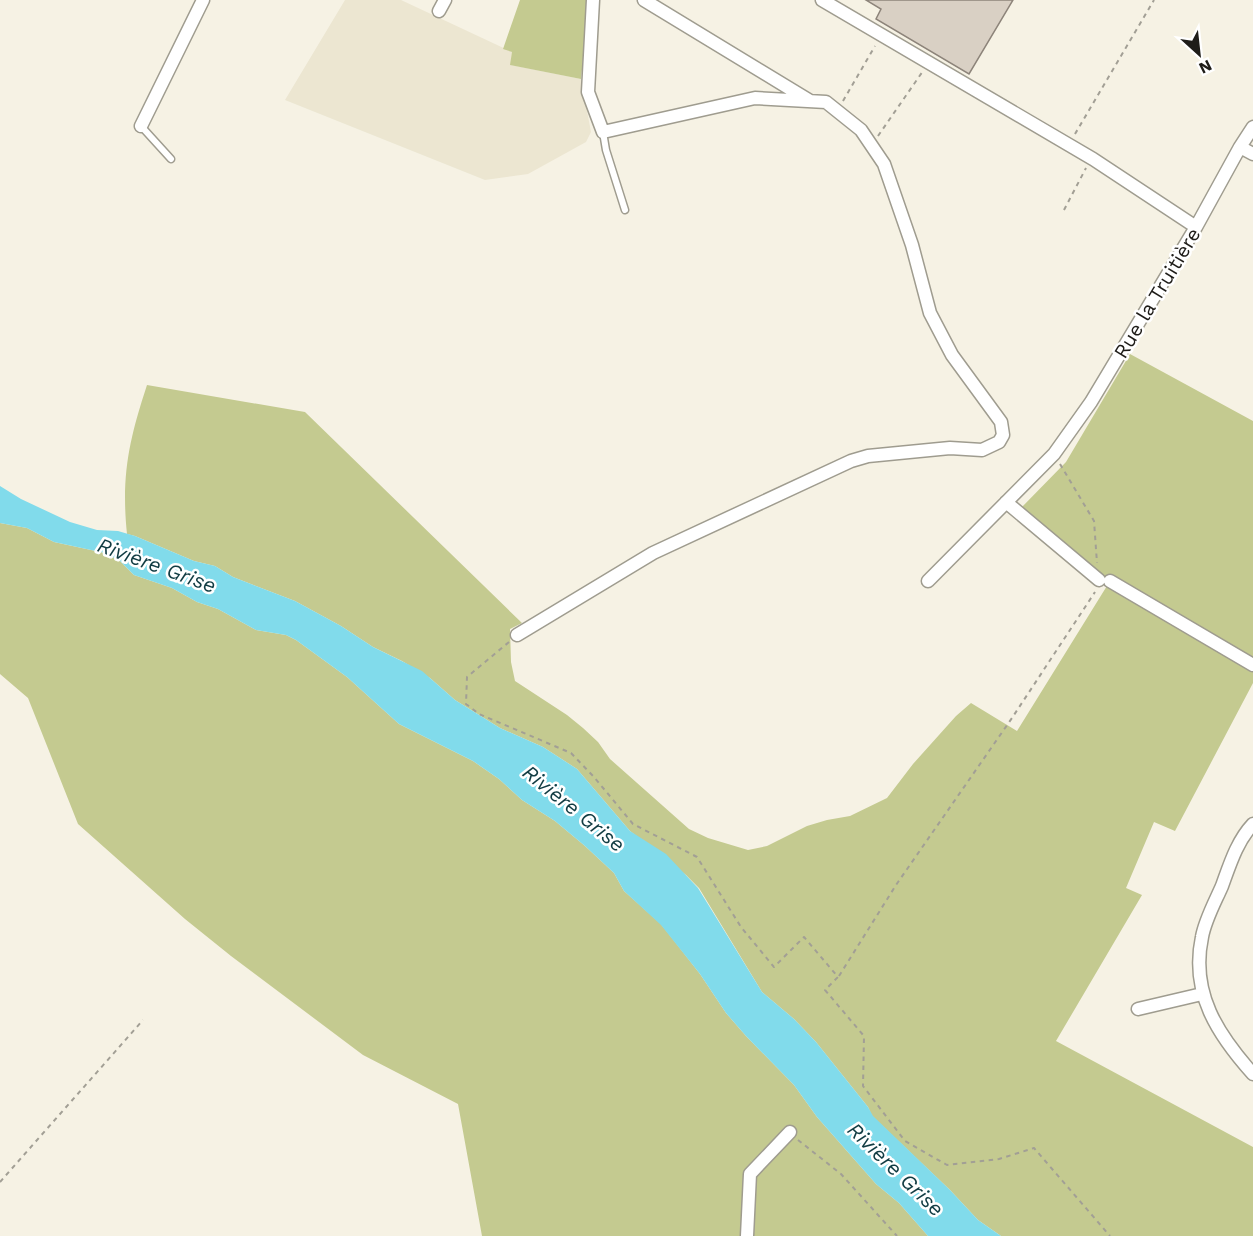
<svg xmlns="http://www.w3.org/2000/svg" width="1253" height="1236" viewBox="0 0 1253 1236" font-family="'Work Sans',sans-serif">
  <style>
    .built { fill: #ece6d1 }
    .green { fill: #c4ca90 }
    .water { fill: #81dbeb }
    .building { fill: #d9d0c4; stroke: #8d847a; stroke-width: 1.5 }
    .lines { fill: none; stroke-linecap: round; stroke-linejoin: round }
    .lane-casing { stroke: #9f9c8f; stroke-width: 9 }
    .street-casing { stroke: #9f9c8f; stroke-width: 15 }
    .path { stroke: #a29f95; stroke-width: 2; stroke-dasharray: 4.5 4.5; stroke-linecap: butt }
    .lane { stroke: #fff; stroke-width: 6 }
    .street { stroke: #fff; stroke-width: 12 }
    .labels { text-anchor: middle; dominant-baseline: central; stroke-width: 5; stroke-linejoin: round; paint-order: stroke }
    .street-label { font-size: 20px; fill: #1e1c18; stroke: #fff }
    .water-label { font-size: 21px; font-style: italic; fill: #113c43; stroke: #fff }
  </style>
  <rect width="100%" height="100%" fill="#f6f2e4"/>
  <path class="built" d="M345,0H401L512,52L511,65L581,79L591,132L586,142L528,174L485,180L285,100Z"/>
  <path class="green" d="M520,0H589L581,79L510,65L512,52L503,49Z
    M1130,354L1253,421V683L1175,831L1154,822L1126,888L1142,895L1056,1041L1253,1147V1236H1001L978,1220L950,1190L872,1116L868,1107L816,1042L794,1019L762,992L699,888L686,875L630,831L577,769L543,747L500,728L455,700L430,678L402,661L373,647L341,626L295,601L233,577L215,566L194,561L135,536L127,534C121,476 129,440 147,385L305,412L522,623L510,629L511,662L515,681L567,715L583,728L598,742L610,759L689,829L708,838L748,850L767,846L807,826L827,820L850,816L887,798L913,764L956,716L971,703L1017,731L1110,581L1022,507L1066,462Z
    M0,523L27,528L54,542L105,553L120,561L134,575L172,588L197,602L218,609L256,630L286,635L296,640L347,677L399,724L473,761L499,779L522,800L555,821L585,846L614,873L624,891L661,924L700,974L726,1013L746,1036L794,1085L817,1117L876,1184L899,1203L928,1236H482L458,1104L363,1055L231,956L185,919L78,824L28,698L0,674Z"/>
  <path class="water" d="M0,486L21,499L70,522L97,530L118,531L135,536L194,561L215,566L233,577L295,601L341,626L373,647L422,671L455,700L500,728L543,747L577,769L630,831L666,854L698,888L762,992L794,1019L816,1042L868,1107L873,1116L950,1190L978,1220L1001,1236H928L899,1203L876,1184L817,1117L794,1085L746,1036L726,1013L700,974L661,925L624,891L614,873L585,846L555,821L522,800L499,779L473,761L399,724L347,677L296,640L286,635L256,630L218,609L197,602L172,588L134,575L120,561L105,553L54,542L27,528L0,523Z"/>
  <path class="building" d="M866,0H1013L969,74L876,19L881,9Z"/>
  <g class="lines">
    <g class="lane-casing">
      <path id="lane" d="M141,126L171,159
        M603,132L606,150L625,210"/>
    </g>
    <g class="street-casing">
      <path id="street" d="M644,0L810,101
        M822,0L1093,159L1196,227
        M439,11L445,0
        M141,126L203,0
        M1240,147L1253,154
        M1006,502L1099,580
        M928,581L1054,454L1091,402L1196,227L1240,147L1253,127
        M1110,581L1253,665
        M517,635L653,553L851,461L868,456L950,448L982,450L999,442L1003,435L1001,422L952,355L930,313L912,245L884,164L861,130L826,102L755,98L603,132L588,92L593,0
        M1253,824C1237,841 1230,864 1222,886C1215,902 1205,920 1202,937C1190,993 1218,1035 1253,1074
        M1138,1009L1202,994
        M747,1236L750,1174L790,1132"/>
    </g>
    <path class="path" d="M843,101L875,46
      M1075,134L1154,0
      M878,136L923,71
      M1064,210L1086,168
      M1060,464L1094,521L1097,563
      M509,642L467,677L466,704L479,714L571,753L594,777L633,824L697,857L741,927L774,967L804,937L838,977L825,990L864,1036L863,1086L905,1141L947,1165L999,1159L1034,1148L1110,1236
      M839,976L896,885L1012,718L1095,592
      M798,1140L841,1174L897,1236
      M0,1182L143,1020"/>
    <use href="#lane" class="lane"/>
    <use href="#street" class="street"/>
  </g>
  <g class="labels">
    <g class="street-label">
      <text transform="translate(1157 293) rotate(-59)">Rue la Truitière</text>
    </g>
    <g class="water-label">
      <text transform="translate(157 565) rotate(20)">Rivière Grise</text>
      <text transform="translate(574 808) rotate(39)">Rivière Grise</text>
      <text transform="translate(896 1169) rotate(44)">Rivière Grise</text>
    </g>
  </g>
  <g transform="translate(1199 54) rotate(153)" stroke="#ffffff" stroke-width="4.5" paint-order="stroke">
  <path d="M0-4.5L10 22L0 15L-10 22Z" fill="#1e1c18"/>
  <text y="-9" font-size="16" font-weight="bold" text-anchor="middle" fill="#1e1c18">N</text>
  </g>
</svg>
